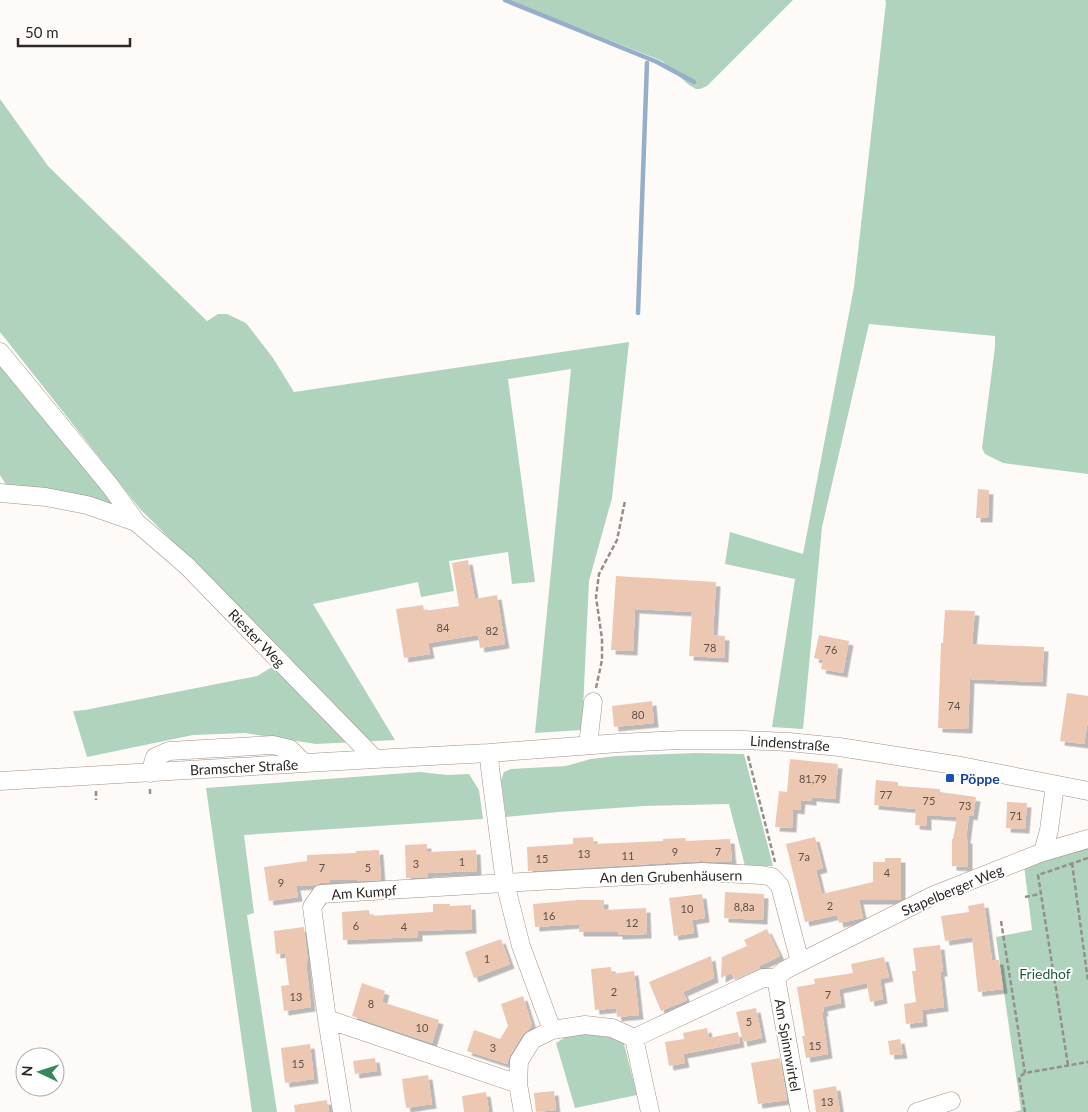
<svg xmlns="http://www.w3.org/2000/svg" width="1088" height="1112" viewBox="0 0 1088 1112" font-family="Lato,sans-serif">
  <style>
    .green { fill: #b0d3be }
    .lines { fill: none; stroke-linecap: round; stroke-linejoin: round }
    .stream { stroke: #95aeca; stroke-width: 4.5 }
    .building { fill: #ecc8b3; filter: url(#shadow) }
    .minor-casing { stroke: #a39186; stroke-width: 19 }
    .path { stroke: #958f8c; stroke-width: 2.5; stroke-dasharray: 5 2.5; stroke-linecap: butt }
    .minor { stroke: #fff; stroke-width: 18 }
    .transit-dot { fill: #1a4fb4; stroke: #fff; stroke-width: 2 }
    .labels { text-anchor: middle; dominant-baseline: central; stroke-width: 4; stroke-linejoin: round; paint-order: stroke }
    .number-label { font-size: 11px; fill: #5e5048 }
    .street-label { font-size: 14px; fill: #2f2824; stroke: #fff }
    .transit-label { font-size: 14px; font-weight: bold; fill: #164399; stroke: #fff; text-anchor: start }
    .park-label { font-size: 14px; fill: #1f5c3f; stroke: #fff }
  </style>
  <defs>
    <filter id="shadow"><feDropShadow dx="4.5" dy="4.5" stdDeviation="0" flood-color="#0004"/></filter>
  </defs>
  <rect width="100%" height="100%" fill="#fefaf8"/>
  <path class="green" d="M511,0H793L707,86L700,89H696L689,85L662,61L544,14Z
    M885,0H1088V474L1003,463L985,454L982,448L995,347V336L869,324L822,527L803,729L772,727L795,579L725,564L730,532L803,554L854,287L886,2Z
    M0,99L48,166L207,321L218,314H227L246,323L273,358L294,392L629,342L612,498L589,581L582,730L535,733L571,369L508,379L535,582L512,584L508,552L449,561L454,591L421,597L418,582L313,604L395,740L316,744L245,733L193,735L87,757L73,711L85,710L257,676L289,657L140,509L0,332Z
    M0,361L116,502L114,505L62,491L7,486L0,475Z
    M696,753L744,754L773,866H745L729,804L644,806L558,812L506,817L501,780L504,772L511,769L566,766L591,759L616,756Z
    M420,772L447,775L469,774L479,790L483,819L244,835L254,913L247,915L277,1112H252L206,788Z
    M1088,845V1112H1014L1021,1110L996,937L1032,930L1024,865Z
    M574,1032H593L623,1040L637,1095L575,1108L556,1043Z"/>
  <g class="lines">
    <path class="stream" d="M505,0L657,62L694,82
      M638,313L647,63"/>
  </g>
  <path class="building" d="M978,489L989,490L988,518H976Z
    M468,560L475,599L497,595L505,644L480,648L478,635L428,643L430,654L404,658L396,609L423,605L424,611L459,606L452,563Z
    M616,576L716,582L713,635L725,636L724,658L689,656L692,612L635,609L633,651L611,650Z
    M945,610L975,611L972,644L1044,647L1042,682L970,679L968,729L938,728L941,643H943Z
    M819,635L849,641L843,673L821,669L823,660L814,658Z
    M1067,693L1088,696V720L1084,744L1060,741Z
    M652,701L654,723L614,727L612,706Z
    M790,759L838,764L835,799L812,797V801L801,800L800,810L793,809L792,828L775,827L779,791L787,792Z
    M876,780L898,782V786L940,789V792L976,797L973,816L969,815L966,839H968V867L952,866V839H953L957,817L927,815V826L915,825L916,809L874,805Z
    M1007,802L1027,803L1025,829L1006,828Z
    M593,837L594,844L663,841V839L685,838L686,841L730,839L732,862L701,861L528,871L527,847L573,844V838Z
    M815,837L823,868L816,870L822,894L873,882V862H885V858H901V900H859L863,918L839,923L837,915L805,922L786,844Z
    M427,844V852L476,850L477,871L428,873V877L406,878L405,845Z
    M379,850L381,880L357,881V879L330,880V883H320L315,885L296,886L298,897L269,901L264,867L307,861V855L356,853V851Z
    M725,892L764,894L763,920L724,918Z
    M702,894L705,918L692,920L694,933L674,936L669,898Z
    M578,900H604V910L646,908L647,934L618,935V932H579V924L535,927L533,904Z
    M984,903L992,960H999L1003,989L978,992L972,937L945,941L941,916L969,912L968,906Z
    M433,904H450V906L471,905L472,929L418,931V937L343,940L342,912L369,910L370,916L433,912Z
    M304,927L308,962H306L311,1007L284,1011L281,986L289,985L285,953L276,954L274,931Z
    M767,929L780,956L759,966L760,968L735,980L731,973L721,978L722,957L747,946L744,940Z
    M501,939L510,964L474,978L465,952Z
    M940,945L943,972H940L944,1007L922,1010L923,1022L906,1024L904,1004L916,1002L912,971H916L913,948Z
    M711,956L714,978L683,992L687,1000L661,1011L649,982Z
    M884,957L889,977L880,979L883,999L870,1002L867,983L839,989L841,1003L823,1007L824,1012H822L828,1054L806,1058L802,1036H805L797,987L815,984L814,979L853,973L851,964Z
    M611,967L612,974L634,971L639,1015L617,1017L616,1008L595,1010L591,969Z
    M362,983L385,991L382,1002L439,1020L432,1043L352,1016Z
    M523,996L532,1025L529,1029L523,1034L510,1055L507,1064L467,1051L474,1030L500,1039L508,1026L501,1004Z
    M756,1008L762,1038L743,1042L736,1012Z
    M707,1028L709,1038L738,1032L740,1043L683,1054L685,1063L669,1066L665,1042L684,1039L683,1033Z
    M900,1039L903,1054L890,1055L888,1041Z
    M310,1044L314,1079L285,1083L281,1048Z
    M375,1058L377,1071L355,1074L353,1061Z
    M780,1058L787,1100L758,1104L751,1063Z
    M428,1075L432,1104L406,1108L402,1079Z
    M836,1086L840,1112H816L813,1090Z
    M554,1091L556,1110L536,1112L534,1093Z
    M486,1092L489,1112H464L462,1096Z
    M327,1100L329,1112H295L294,1105Z"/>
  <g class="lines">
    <g class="minor-casing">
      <path id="minor" d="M0,352L111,487L136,522
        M0,493L46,497L87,505L136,522L187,566L375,759
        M588,745L593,702
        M489,753L490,768L505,883L521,946L552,1030L585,1025L612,1028L634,1038L763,978H776L785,970L934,895L1043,852L1049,830L1055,785
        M150,773L155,757L169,751L273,745L290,749L304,763
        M0,781L375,759L489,753L619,743L680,740H743L789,742L839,747L961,766L1088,791
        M1043,852L1088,839
        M776,978L800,1112
        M327,1019L518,1084
        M634,1038L650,1112
        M342,1112L327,1019L312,907L321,894L505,883L702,872L761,875L772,877L780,886L800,962
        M523,1112L518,1084L519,1061L532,1040L552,1030
        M917,1112L951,1101"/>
    </g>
    <path class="path" d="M596,688L602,660V639L596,597L599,574L617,540L625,501
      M748,756L775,862
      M150,789V796
      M96,791V800
      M1072,863L1088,981
      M1025,897L1040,894
      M1001,921L1025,1073
      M1068,1065L1038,875L1088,858
      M1025,1112L1019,1077L1025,1073L1088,1062"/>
    <use href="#minor" class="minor"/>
  </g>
  <rect class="transit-dot" x="945" y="773" width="10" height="10" rx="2.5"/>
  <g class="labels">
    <g class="number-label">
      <text x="443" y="627">84</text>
      <text x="492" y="630">82</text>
      <text x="710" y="647">78</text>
      <text x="831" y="649">76</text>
      <text x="954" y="705">74</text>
      <text x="638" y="714">80</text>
      <text x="813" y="778">81,79</text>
      <text x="886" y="794">77</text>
      <text x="929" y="800">75</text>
      <text x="965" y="805">73</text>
      <text x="1016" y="815">71</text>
      <text x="675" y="851">9</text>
      <text x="718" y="851">7</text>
      <text x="584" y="853">13</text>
      <text x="628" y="855">11</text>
      <text x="804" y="856">7a</text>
      <text x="542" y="858">15</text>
      <text x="462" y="861">1</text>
      <text x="416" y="863">3</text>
      <text x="322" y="867">7</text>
      <text x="368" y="867">5</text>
      <text x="887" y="872">4</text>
      <text x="281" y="882">9</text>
      <text x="830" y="905">2</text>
      <text x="744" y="906">8,8a</text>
      <text x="687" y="908">10</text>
      <text x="549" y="915">16</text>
      <text x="632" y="922">12</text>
      <text x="356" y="925">6</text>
      <text x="404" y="926">4</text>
      <text x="487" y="958">1</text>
      <text x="614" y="991">2</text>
      <text x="828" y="994">7</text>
      <text x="296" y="996">13</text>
      <text x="371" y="1003">8</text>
      <text x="749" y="1021">5</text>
      <text x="422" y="1027">10</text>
      <text x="815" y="1045">15</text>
      <text x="493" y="1047">3</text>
      <text x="298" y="1063">15</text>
      <text x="827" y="1101">13</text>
    </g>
    <g class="street-label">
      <text transform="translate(257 638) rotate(46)">Riester Weg</text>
      <text transform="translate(790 743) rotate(4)">Lindenstraße</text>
      <text transform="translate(244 767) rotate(-3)">Bramscher Straße</text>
      <text transform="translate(671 876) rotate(-1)">An den Grubenhäusern</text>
      <text transform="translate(952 890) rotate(-23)">Stapelberger Weg</text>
      <text transform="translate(364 892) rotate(-4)">Am Kumpf</text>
      <text transform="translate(788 1045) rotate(80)">Am Spinnwirtel</text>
    </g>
    <g class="transit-label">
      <text x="960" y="778">Pöppe</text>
    </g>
    <g class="park-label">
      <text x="1045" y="973">Friedhof</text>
    </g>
  </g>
  <g transform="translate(40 1072) rotate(274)"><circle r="24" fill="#ffffff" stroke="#aca9a7"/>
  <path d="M0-4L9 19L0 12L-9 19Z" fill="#35895b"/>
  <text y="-8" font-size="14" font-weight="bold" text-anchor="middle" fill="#2f2824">N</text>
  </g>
  <path d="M18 38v8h112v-8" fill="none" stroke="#2f2824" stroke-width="2.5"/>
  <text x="25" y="38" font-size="15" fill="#2f2824" stroke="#ffffff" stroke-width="4" paint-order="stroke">50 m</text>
</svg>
